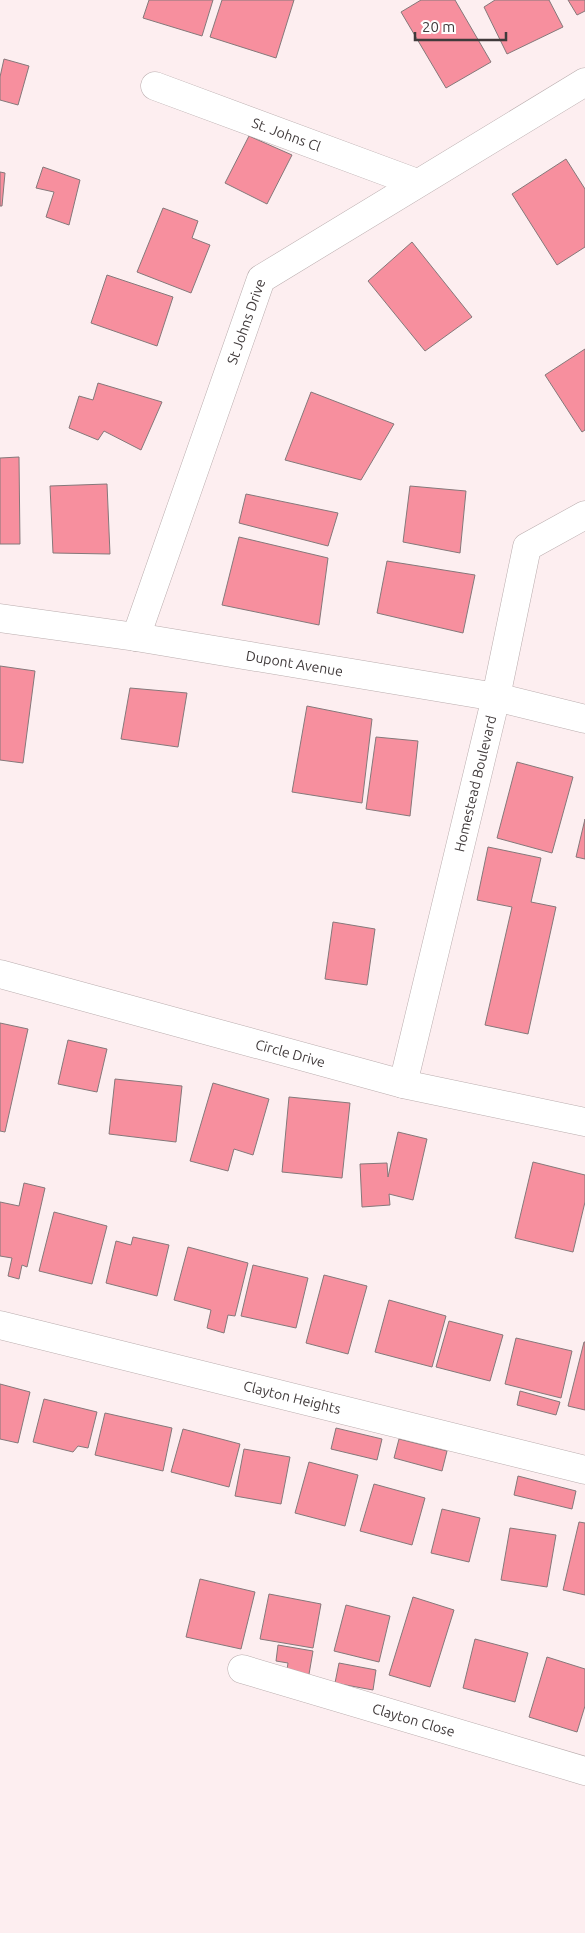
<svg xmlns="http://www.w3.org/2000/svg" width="585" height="1933" viewBox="0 0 585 1933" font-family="Ubuntu,sans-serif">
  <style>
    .building { fill: #f78f9e; stroke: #85787a }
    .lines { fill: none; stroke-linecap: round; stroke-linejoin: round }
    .minor-casing { stroke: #baadae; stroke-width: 29 }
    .minor { stroke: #fff; stroke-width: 28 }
    .labels { text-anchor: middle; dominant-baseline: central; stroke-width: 4; stroke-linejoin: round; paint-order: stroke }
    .street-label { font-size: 14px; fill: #403a3b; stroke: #fff }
  </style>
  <rect width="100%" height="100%" fill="#fdeef0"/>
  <path class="building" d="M149,0H213L202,36L143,18Z
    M222,0H294L276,58L210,37Z
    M421,0H455L491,62L446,88L401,12Z
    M495,0H549L563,27L507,54L484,7Z
    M568,0H585V11L577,15Z
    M4,59L29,66L18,105L0,100V77Z
    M249,136L292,155L267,204L225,183Z
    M566,159L585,189V247L557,265L512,194Z
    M43,167L80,180L69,225L46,217L54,192L36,188Z
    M0,172L5,173L2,206H0Z
    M163,208L198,221L192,238L210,245L191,293L137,272Z
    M412,242L472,317L425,351L368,281Z
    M107,275L173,297L157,346L91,323Z
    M585,349V430L582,432L545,375Z
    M98,383L162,402L141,450L104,431L98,440L69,428L79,396L93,400Z
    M311,392L394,424L361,480L285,460Z
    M19,457L20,544H0V458Z
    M107,484L110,554L53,553L50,486Z
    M410,486L466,491L460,553L403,542Z
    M246,494L338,513L328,546L239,523Z
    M239,537L328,558L319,625L222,605Z
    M387,561L475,575L463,633L377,613Z
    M0,666L35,671L23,763L0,760Z
    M130,688L187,693L178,747L121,739Z
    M307,706L372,719L362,803L292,792Z
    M376,737L418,741L410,816L366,809Z
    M517,762L573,777L552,853L497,838Z
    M585,819V859L576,857Z
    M488,847L541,858L531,902L556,907L528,1034L485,1025L512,907L477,900Z
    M333,922L375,929L367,985L325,979Z
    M0,1023L28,1029L5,1132L0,1131Z
    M68,1040L107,1049L97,1092L58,1084Z
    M115,1079L182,1086L176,1142L109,1134Z
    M213,1083L269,1099L253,1155L234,1149L228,1171L190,1161Z
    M289,1097L350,1103L342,1178L282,1172Z
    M398,1132L427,1139L413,1200L389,1194L390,1205L362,1207L360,1164L387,1163L388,1177Z
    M533,1162L585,1175V1202L573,1252L515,1238Z
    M24,1183L45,1188L27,1267L22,1265L19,1279L8,1276L12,1258L0,1256V1202L19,1206Z
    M54,1212L107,1226L92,1284L39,1271Z
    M133,1237L169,1245L157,1296L106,1283L116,1241L131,1245Z
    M188,1247L248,1263L235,1316L228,1315L224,1333L207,1328L211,1310L174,1300Z
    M253,1265L308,1278L296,1328L241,1316Z
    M324,1275L367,1286L348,1354L306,1343Z
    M389,1300L446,1316L432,1367L375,1352Z
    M449,1321L503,1335L490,1381L436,1367Z
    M516,1338L572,1351L561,1398L505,1384Z
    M584,1342H585V1410L568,1406Z
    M0,1384L30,1392L18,1443L0,1439Z
    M520,1391L560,1402L556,1415L517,1405Z
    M44,1399L97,1412L88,1448L78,1446L73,1452L33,1442Z
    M105,1413L172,1428L163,1471L95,1455Z
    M336,1428L382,1439L377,1460L331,1449Z
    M183,1429L240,1444L229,1487L171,1472Z
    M399,1439L447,1451L442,1471L394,1458Z
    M244,1449L290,1457L281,1504L235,1496Z
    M309,1462L358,1475L345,1526L295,1513Z
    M518,1476L576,1491L572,1509L514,1495Z
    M374,1484L425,1498L412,1545L360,1531Z
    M442,1509L480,1518L469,1562L431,1553Z
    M579,1522L585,1523V1595L563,1590Z
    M510,1528L556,1535L547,1587L501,1580Z
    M200,1579L255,1592L241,1649L186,1637Z
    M269,1594L321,1604L313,1648L260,1639Z
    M413,1597L454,1610L430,1687L389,1675Z
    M346,1605L390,1616L379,1662L334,1651Z
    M475,1639L528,1653L515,1702L463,1688Z
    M278,1645L313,1651L308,1680L286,1676L288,1663L276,1661Z
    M547,1657L585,1669V1706L577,1732L529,1717Z
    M339,1663L376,1670L373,1690L335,1683Z"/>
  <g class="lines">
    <g class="minor-casing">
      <g id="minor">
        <path id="s1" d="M155,86L417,183"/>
        <path id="s2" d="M0,618L136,637L496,697L585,719"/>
        <path id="s3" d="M136,637L261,279L585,82"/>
        <path id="s4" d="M0,974L403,1084L585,1122"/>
        <path id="s5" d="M403,1084L496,697L527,547L585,515"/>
        <path id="s6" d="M0,1325L585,1470"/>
        <path id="s7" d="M242,1669L585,1771"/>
      </g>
    </g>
    <use href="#minor" class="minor"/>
  </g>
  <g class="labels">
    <g class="street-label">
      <text stroke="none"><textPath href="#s1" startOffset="140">St. Johns Cl</textPath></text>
      <text stroke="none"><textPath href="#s3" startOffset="334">St Johns Drive</textPath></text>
      <text stroke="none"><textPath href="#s2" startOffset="298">Dupont Avenue</textPath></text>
      <text stroke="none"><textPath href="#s5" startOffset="309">Homestead Boulevard</textPath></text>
      <text stroke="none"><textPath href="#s4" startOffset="301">Circle Drive</textPath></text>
      <text stroke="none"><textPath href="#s6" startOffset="301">Clayton Heights</textPath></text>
      <text stroke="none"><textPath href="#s7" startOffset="179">Clayton Close</textPath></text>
    </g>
  </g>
  <path d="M415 32v8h91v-8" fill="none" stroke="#403a3b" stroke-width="2.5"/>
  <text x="422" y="32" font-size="15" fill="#403a3b" stroke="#ffffff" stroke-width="4" paint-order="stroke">20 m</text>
</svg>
